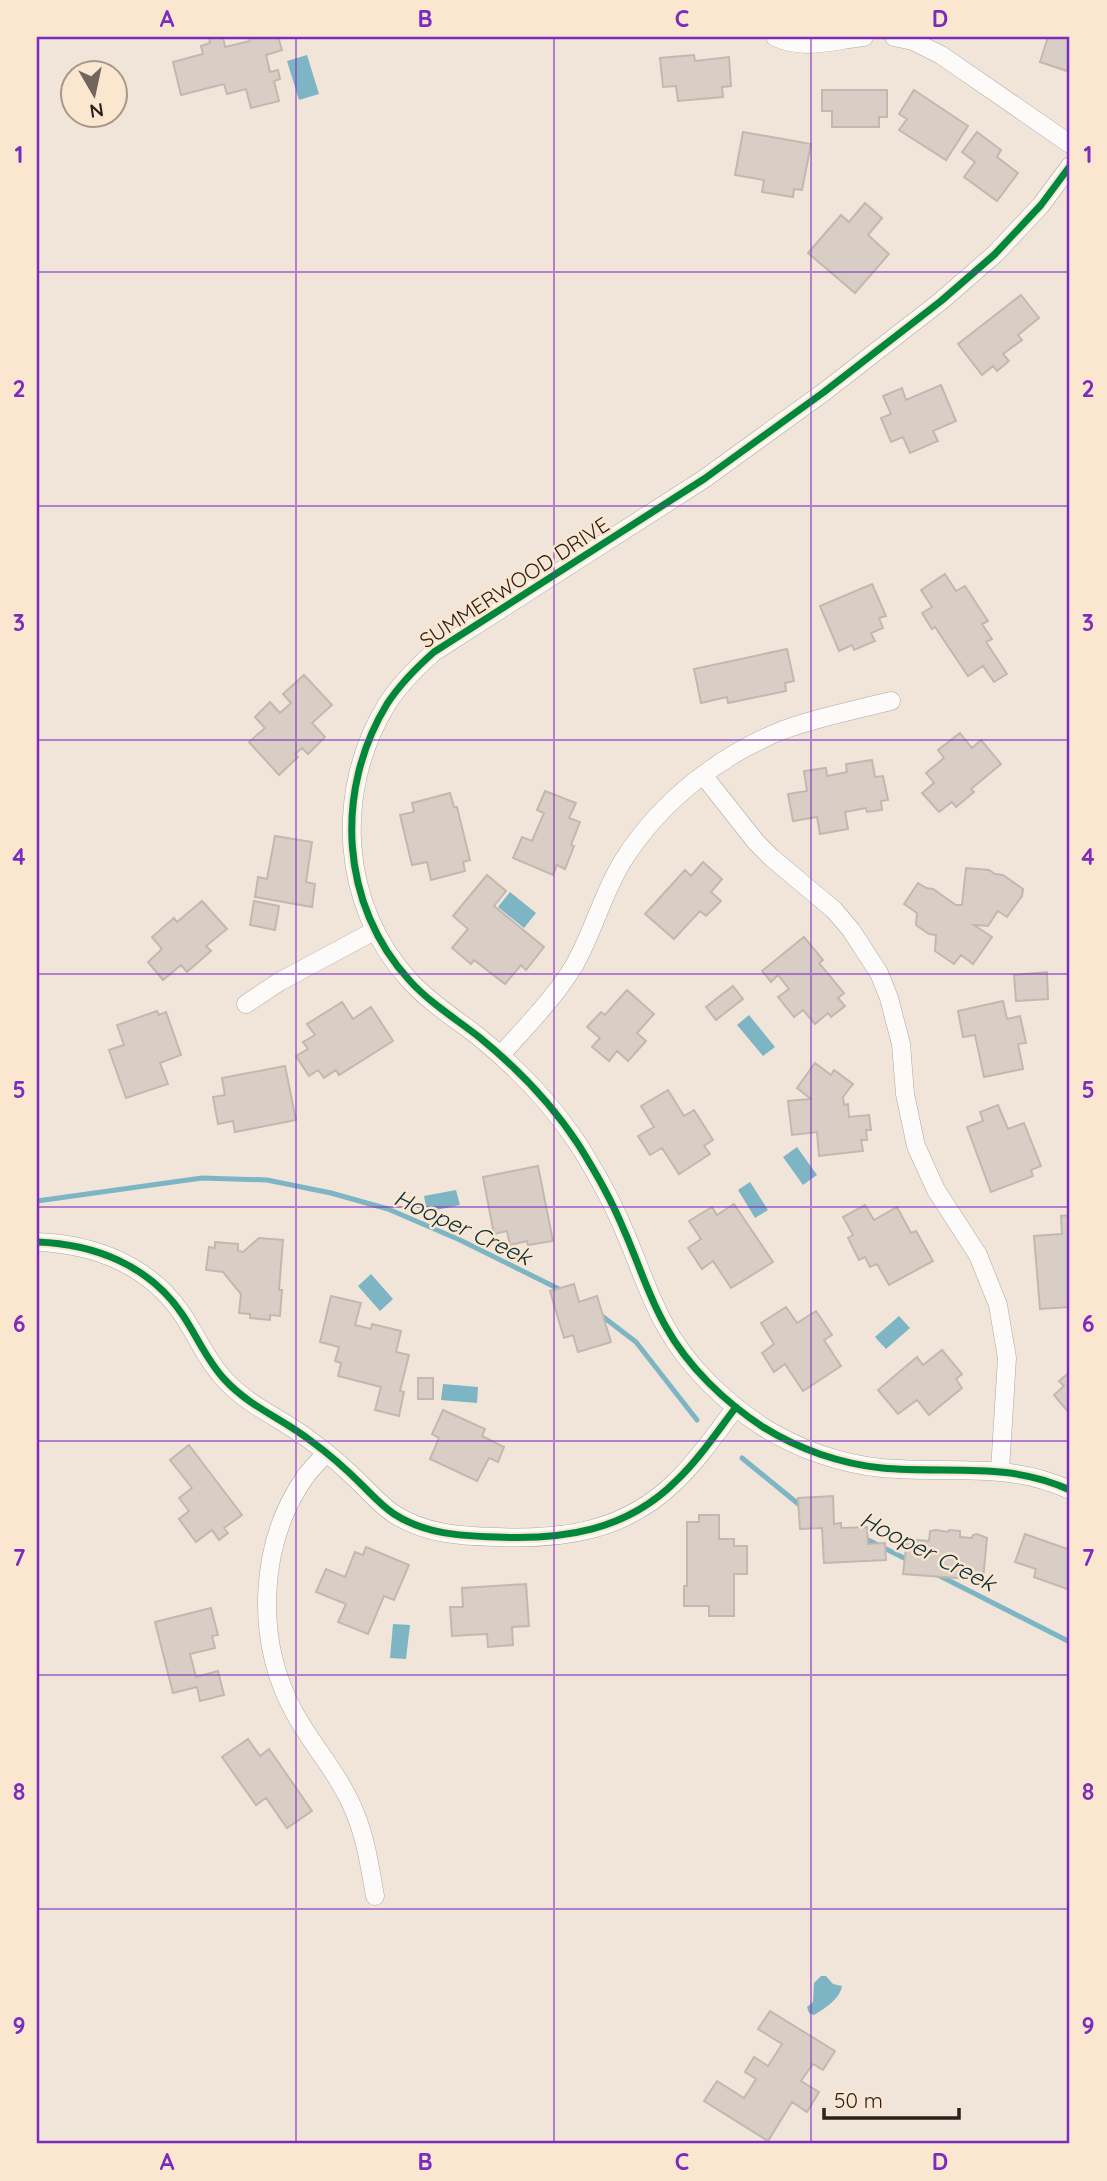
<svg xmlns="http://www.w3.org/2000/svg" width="1107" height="2181" viewBox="0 0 1107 2181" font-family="Quicksand,sans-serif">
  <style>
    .water { fill: #7db5c5 }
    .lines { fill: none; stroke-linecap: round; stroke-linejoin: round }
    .stream { stroke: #7db5c5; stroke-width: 5 }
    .building { fill: #d9cec6; stroke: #c3b8b0; stroke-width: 2 }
    .minor-casing { stroke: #b0a79e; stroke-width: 19 }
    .minor { stroke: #fdfbf9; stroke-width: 18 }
    .cycleway-casing { stroke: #fbe6cf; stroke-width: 11 }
    .cycleway { stroke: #00873e; stroke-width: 7 }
    .grid { fill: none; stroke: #7b2cbf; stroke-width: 2; stroke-opacity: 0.55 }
    .labels { text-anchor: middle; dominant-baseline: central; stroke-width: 5; stroke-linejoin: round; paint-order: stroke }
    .street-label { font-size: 21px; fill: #2a221a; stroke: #fbe6cf }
    .water-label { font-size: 23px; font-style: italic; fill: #052f3c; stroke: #fbe6cf }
    .neatline { fill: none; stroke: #7b2cbf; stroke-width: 2.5 }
    .grid-label { font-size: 23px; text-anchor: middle; font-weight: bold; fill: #7b2cbf }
  </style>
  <rect width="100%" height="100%" fill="#f1e5d9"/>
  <path class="water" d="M307,55L319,94L299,100L287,61Z
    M510,892L536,913L524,928L498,907Z
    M749,1015L775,1047L763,1056L737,1025Z
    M797,1147L817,1175L803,1185L783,1157Z
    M750,1182L768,1210L755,1218L738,1190Z
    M456,1190L460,1205L427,1212L424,1196Z
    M371,1274L393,1299L380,1311L358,1286Z
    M899,1316L910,1328L886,1349L875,1337Z
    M443,1384L478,1387L477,1403L441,1400Z
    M393,1624L410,1625L406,1659L390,1658Z
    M821,1976H826L833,1984L842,1986C840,1999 824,2009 814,2015L809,2013L807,2007L813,2002L814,1983Z"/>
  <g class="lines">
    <path class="stream" d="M37,1201L202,1178L267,1180L331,1193L388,1209L460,1240L563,1291
      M598,1313L636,1342L697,1420
      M742,1458L802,1507
      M864,1538L908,1560
      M936,1574L1070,1642"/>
  </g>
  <path class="building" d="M209,37H223L225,47L250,41L249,37H278L282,50L266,55L270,72L278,70L280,79L274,81L279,101L251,108L246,89L227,94L224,84L181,95L173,62L203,54L201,46L210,43Z
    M1048,37H1070V72L1040,62Z
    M694,55L695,61L729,57L731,86L722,87L723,97L678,101L676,86L663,87L660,58Z
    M822,90H887V117H879V127H832V111H822Z
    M914,90L968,126L946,160L899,130L907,119L899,114Z
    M743,132L811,144L802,190L794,189L793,197L762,192L764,180L735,175Z
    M977,132L1001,150L997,157L1018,173L997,201L964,177L975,162L962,152Z
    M865,203L882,218L868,235L889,254L855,293L808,253L841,215L849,222Z
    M1021,295L1039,318L1018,335L1022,340L1003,354L1009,361L997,371L993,366L982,375L958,344Z
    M941,385L956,421L933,431L938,441L910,453L903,437L891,442L881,418L891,414L883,396L902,388L906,400Z
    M945,574L956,591L965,586L988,621L982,624L992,639L986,642L1007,674L994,682L983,666L968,676L935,627L932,629L922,613L932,607L921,590Z
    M872,584L886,616L879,618L883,628L871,633L875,641L854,650L852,645L839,651L820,606Z
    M787,649L794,681L785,683L786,691L728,703L727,697L701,703L694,669Z
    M304,675L332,705L312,723L325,737L308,754L302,748L295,754L298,757L279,775L249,742L265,728L255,717L270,702L280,713L291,703L283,694Z
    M960,733L972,748L981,740L1001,764L971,789L974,792L956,807L952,802L939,812L922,793L934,783L926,773L944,758L938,750Z
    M872,760L875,777L883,776L888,800L881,801L882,810L867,812L866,808L845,812L848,829L820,834L817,817L793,821L788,794L807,791L804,771L826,768L827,776L847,772L846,764Z
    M545,791L576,803L569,818L580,822L571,845L574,846L565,869L557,865L553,875L513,858L522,837L532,841L544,813L537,810Z
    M450,793L454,807H457L470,860L463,862L465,871L431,880L427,862L412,865L400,815L414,812L412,803Z
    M275,836L312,842L306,882L315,884L312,907L255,897L258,877L267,879Z
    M703,862L722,879L711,892L721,901L706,916L700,911L674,939L645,914L685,870L691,876Z
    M966,868L989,870L995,874L1003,875L1023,889L1022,896L1007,917L998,911L988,926L974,925L992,937L973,964L961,955L954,964L935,951L936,935L929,934L916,925L917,913L904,904L918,883L926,888L933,889L956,905H962Z
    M487,875L506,891L494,906L544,947L526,970L521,965L505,984L474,960L471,964L452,948L468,929L453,916Z
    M202,901L227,929L206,946L211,951L187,972L181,965L163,980L148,962L162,949L152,937L174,918L177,922Z
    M254,901L279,906L275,930L250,925Z
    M804,937L823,960L819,963L844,993L838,998L845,1006L831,1017L828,1013L815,1024L803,1010L794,1017L778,997L789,989L778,975L771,982L762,971Z
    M1047,972L1048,999L1016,1001L1014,975Z
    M733,986L743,999L716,1020L706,1007Z
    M627,990L654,1014L637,1033L646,1041L628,1061L617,1051L609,1061L592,1047L600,1038L587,1027L601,1012L605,1015Z
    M1003,1001L1007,1019L1020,1016L1026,1043L1018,1044L1023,1069L984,1077L975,1035L963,1037L958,1011Z
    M342,1002L353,1019L371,1007L393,1041L339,1075L336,1070L324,1078L318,1070L309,1076L296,1056L308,1049L303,1042L315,1035L307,1024Z
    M157,1011L159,1015L166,1012L181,1055L160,1063L168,1084L126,1098L109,1050L124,1045L117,1025Z
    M815,1063L831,1075L834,1070L853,1084L843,1097L844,1105L848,1104L849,1117L869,1115L871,1130H866L867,1140H861L863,1151L819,1156L817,1132L792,1135L788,1101L811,1099L797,1088Z
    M285,1066L296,1120L235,1132L233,1121L218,1124L213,1097L225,1095L222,1078Z
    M668,1090L684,1116L694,1110L713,1140L704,1146L710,1154L679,1174L662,1148L650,1155L638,1136L654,1127L641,1106Z
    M998,1105L1008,1129L1024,1123L1041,1166L1031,1170L1033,1176L991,1192L967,1127L983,1121L980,1112Z
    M538,1166L553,1241L528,1245L527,1241L510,1245L507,1231L494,1234L483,1177Z
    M734,1204L773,1262L731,1288L713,1261L702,1269L688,1248L701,1239L689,1221L712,1207L717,1215Z
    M865,1205L874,1220L897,1207L911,1233L916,1231L933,1261L889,1285L877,1264L870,1267L865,1257L859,1260L848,1238L853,1235L843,1217Z
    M1070,1215V1307L1040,1309L1034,1236L1062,1234L1061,1216Z
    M259,1238L283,1240L279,1290H282L280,1316L270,1315V1320L250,1318V1314L239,1313L241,1294L223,1272L206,1270L209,1247L215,1248V1242L238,1244V1251L243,1252Z
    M574,1284L579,1302L597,1296L611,1342L578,1352L573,1335L564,1338L550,1291Z
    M331,1296L361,1303L355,1325L371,1329L372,1324L401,1331L396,1352L409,1355L400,1391L404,1392L399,1416L375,1410L381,1387L338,1376L341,1363L335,1361L339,1347L320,1342Z
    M786,1307L797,1323L816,1311L832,1335L824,1340L841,1366L803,1391L785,1364L774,1372L762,1353L774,1344L761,1323Z
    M942,1350L962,1374L956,1379L962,1388L929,1415L917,1400L898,1414L878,1390L917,1357L923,1365Z
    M1070,1372V1414L1054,1395L1064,1386L1059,1381Z
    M418,1378H433V1399H418Z
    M443,1410L485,1429L482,1436L504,1447L498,1462L489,1458L477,1481L430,1459L439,1438L432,1434Z
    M189,1445L242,1515L224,1528L228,1533L219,1540L212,1530L196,1542L179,1519L189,1511L179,1498L192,1488L170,1460Z
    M833,1496L834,1524L841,1523V1528L867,1527L868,1544L885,1543L886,1560L824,1563L822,1528L800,1529L798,1498Z
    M699,1515H719V1539H734V1546H747V1574H734V1616H709V1606H684V1586H687V1522H699Z
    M936,1530L948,1532L949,1530L960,1531V1537L972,1538L973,1535L977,1534L987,1538L983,1580L903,1574L907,1539L929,1541L930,1531Z
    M1025,1534L1070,1550V1590L1034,1577L1036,1569L1015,1562Z
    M366,1547L409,1565L394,1600L384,1596L368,1634L338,1622L346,1604L316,1592L326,1569L345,1577L355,1552L363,1555Z
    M526,1584L529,1626L512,1627L513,1645L488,1647L487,1634L452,1636L450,1607H463L462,1588Z
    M211,1608L218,1635L212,1636L215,1648L190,1654L196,1677L218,1671L224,1695L200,1701L197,1687L173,1693L155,1622Z
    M248,1739L260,1756L269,1749L312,1811L287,1828L266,1798L256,1805L222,1757Z
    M770,2011L835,2051L823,2070L813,2064L801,2081L819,2092L807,2112L792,2102L768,2141L704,2101L717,2081L744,2098L756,2079L745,2072L754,2057L768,2066L782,2044L758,2029Z"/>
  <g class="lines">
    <g class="minor-casing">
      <path id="minor" d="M775,37C805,51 833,40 864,37
        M894,37L913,41L941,55L1070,144
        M1070,166L1041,205L995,254L941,301L824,392L704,479L434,652C417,667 400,684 387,704C334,791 340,905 410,981C430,1003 456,1019 479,1037C517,1068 551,1103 578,1144C595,1171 611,1199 623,1228C638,1261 648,1296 666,1327C688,1367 725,1402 763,1427C798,1449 841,1464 882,1468C949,1474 1006,1461 1070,1490
        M703,775L756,842L772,858L834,910L851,930L879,973L889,998L901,1044L905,1094L916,1146L936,1190L978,1255L998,1305L1007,1358L1000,1470
        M246,1004L279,982L374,931
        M501,1055C526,1026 555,998 575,964C594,930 603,892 624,859C661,801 720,755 783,730C818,717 855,710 891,701
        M37,1242C94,1244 149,1265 182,1314C197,1336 207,1361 225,1380C250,1407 283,1419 311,1441C329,1454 347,1470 363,1486C373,1496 382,1506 394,1514C425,1534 460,1536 496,1537C563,1540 626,1531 676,1481C699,1459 717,1432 736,1407
        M326,1453C319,1461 311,1469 305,1477C258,1545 255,1640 294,1712C313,1747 340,1775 355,1813C366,1839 370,1868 375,1896"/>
    </g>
    <use href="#minor" class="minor"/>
    <g class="cycleway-casing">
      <path id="cycleway" d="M1070,166L1041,205L995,254L941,301L824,392L704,479L434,652C417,667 400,684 387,704C334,791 340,905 410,981C430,1003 456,1019 479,1037C517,1068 551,1103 578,1144C595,1171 611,1199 623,1228C638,1261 648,1296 666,1327C688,1367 725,1402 763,1427C798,1449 841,1464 882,1468C949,1474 1006,1461 1070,1490
        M37,1242C94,1244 149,1265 182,1314C197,1336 207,1361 225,1380C250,1407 283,1419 311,1441C329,1454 347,1470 363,1486C373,1496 382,1506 394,1514C425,1534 460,1536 496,1537C563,1540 626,1531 676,1481C699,1459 717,1432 736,1407"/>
    </g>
    <use href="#cycleway" class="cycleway"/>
  </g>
  <path class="grid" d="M296,37V2144M554,37V2144M811,37V2144M37,272H1070M37,506H1070M37,740H1070M37,974H1070M37,1207H1070M37,1441H1070M37,1675H1070M37,1909H1070"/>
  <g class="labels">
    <g class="street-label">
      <text transform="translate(514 582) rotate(-33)">SUMMERWOOD DRIVE</text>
    </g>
    <g class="water-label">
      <text transform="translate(463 1227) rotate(25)">Hooper Creek</text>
      <text transform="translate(928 1551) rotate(27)">Hooper Creek</text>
    </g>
  </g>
  <rect width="1107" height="2181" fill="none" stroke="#fbe6cf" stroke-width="77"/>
  <g transform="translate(94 94) rotate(171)"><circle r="33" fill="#fbe6cf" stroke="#a79887" stroke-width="2"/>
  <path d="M0-5L12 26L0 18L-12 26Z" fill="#70665d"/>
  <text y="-10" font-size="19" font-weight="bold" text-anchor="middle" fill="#2a221a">N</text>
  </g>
  <path d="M824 2108v10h135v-10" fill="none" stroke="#2a221a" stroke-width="3.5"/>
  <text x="834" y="2108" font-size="21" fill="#2a221a" stroke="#fbe6cf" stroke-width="5" paint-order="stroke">50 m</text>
  <rect x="38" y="38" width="1030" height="2104" class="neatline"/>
  <g class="grid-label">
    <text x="167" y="27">A</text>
    <text x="425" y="27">B</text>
    <text x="682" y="27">C</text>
    <text x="940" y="27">D</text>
    <text x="19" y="163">1</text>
    <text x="1088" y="163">1</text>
    <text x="19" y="397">2</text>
    <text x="1088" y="397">2</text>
    <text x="19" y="631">3</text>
    <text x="1088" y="631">3</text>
    <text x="19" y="865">4</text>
    <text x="1088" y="865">4</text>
    <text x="19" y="1098">5</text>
    <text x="1088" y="1098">5</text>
    <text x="19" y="1332">6</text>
    <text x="1088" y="1332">6</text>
    <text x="19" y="1566">7</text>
    <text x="1088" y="1566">7</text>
    <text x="19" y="1800">8</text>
    <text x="1088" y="1800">8</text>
    <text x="19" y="2034">9</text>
    <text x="1088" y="2034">9</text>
    <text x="167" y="2170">A</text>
    <text x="425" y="2170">B</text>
    <text x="682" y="2170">C</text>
    <text x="940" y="2170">D</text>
  </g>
</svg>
